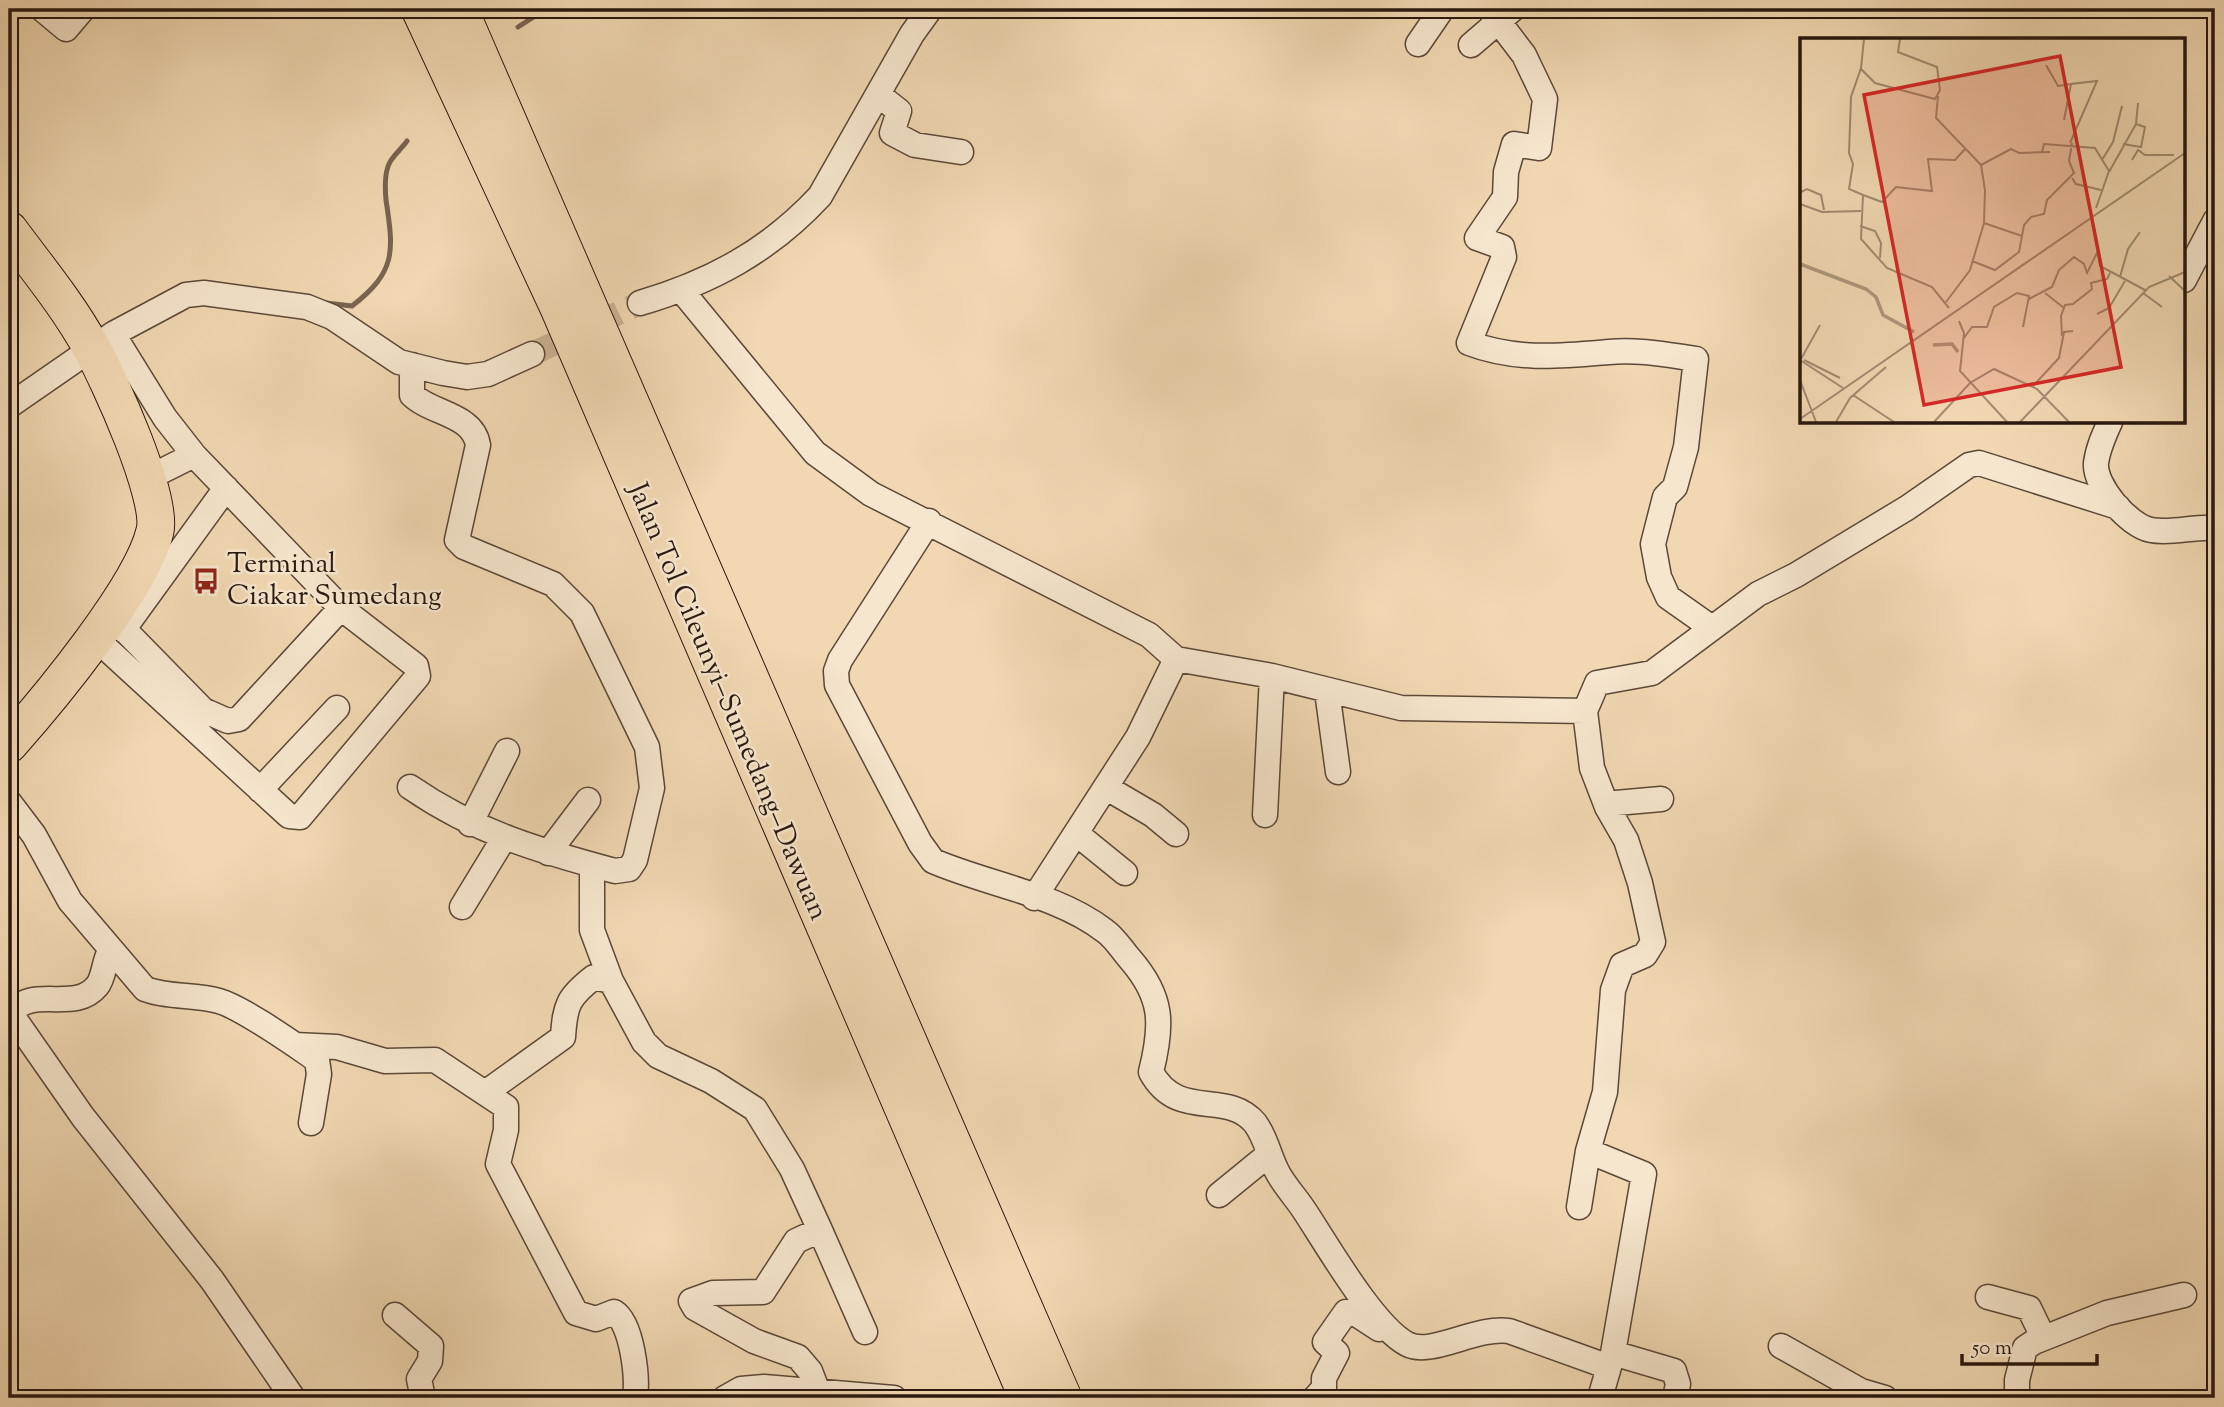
<svg xmlns="http://www.w3.org/2000/svg" width="2224" height="1407" viewBox="0 0 2224 1407" font-family="'Sorts Mill Goudy',serif">
  <style>
    .lines { fill: none; stroke-linecap: round; stroke-linejoin: round }
    .stream { stroke: #786450; stroke-width: 5 }
    .minor-tunnel { stroke: #c9b291; stroke-width: 24; stroke-dasharray: 24 12; stroke-linecap: butt }
    .minor-casing { stroke: #5b4838; stroke-width: 27 }
    .highway-casing { stroke: #29180f; stroke-width: 39 }
    .minor { stroke: #f6e6cd; stroke-width: 24 }
    .highway { stroke: #f1d8b2; stroke-width: 37 }
    .labels { text-anchor: middle; dominant-baseline: central; stroke-width: 5; stroke-linejoin: round; paint-order: stroke }
    .poi-label { font-size: 28px; fill: #29180f; stroke: #f6e6cd; text-anchor: start }
    .street-label { font-size: 28px; fill: #29180f; stroke: #f6e6cd }
    .inset-river { fill: none; stroke: #ad977b; stroke-width: 3.5 }
    .inset-road { fill: none; stroke: #a18b71; stroke-width: 2 }
    .view { fill: #d62828; fill-opacity: 0.15; stroke: #d62828; stroke-width: 3.5 }
    .inset-edge { fill: none; stroke: #29180f; stroke-width: 3.5 }
  </style>
  <rect width="100%" height="100%" fill="#f1d8b2"/>
  <filter id="stains"><feTurbulence type="fractalNoise" baseFrequency=".00286" numOctaves="4"/><feColorMatrix values="0 0 0 0 .2 0 0 0 0 .09 0 0 0 0 .02 0 0 0 .5 -.17"/></filter>
  <radialGradient id="worn" r=".72"><stop offset=".6" stop-color="#630" stop-opacity="0"/><stop offset="1" stop-color="#630" stop-opacity=".3"/></radialGradient>
  <g class="lines">
    <path class="stream" d="M518,27L546,9
      M326,303L352,306C396,272 394,252 386,200C385,189 384,172 390,162C394,155 402,148 407,141"/>
    <path class="minor-tunnel" d="M532,354L640,303"/>
    <g class="minor-casing">
      <path id="minor" d="M42,9L66,29L83,9
        M1489,9L1524,55L1545,99L1539,148L1514,144L1506,172L1505,197L1477,238L1502,247L1504,257L1469,343C1516,361 1561,356 1609,352C1638,349 1668,355 1696,359L1686,447L1675,487L1665,497L1653,544L1659,577L1668,597L1712,628
        M1418,44L1442,9
        M1471,45L1513,9
        M880,96L899,111L892,133L915,145L961,152
        M2184,280L2215,221
        M682,291L815,453L871,494L1149,635L1176,659L1272,676L1401,708L1585,711L1597,683L1652,673L1758,594L1796,575L1907,508L1969,465L1979,463L2118,507
        M640,303C711,282 769,251 820,196L912,34L930,9
        M9,406L113,334L186,295L204,293L307,307L332,317L399,362L443,373L467,377L488,374L532,354
        M2110,422C2104,435 2098,448 2096,463C2094,486 2129,526 2151,530C2172,534 2194,526 2215,528
        M148,478L194,455
        M929,521L840,660L836,671L837,685L920,843L933,861C989,885 1057,894 1105,931C1115,938 1122,950 1130,959C1163,997 1163,1024 1151,1072C1178,1122 1227,1089 1255,1123C1267,1139 1269,1158 1279,1175C1286,1187 1296,1198 1304,1210C1326,1243 1373,1326 1407,1344C1431,1357 1476,1326 1509,1331L1609,1367
        M110,615L203,710L228,721L239,719L341,608
        M123,630L226,488
        M94,637L289,816L300,817L418,676L416,666L341,608L194,455L165,418L113,334
        M1327,691L1338,772
        M410,787C475,832 540,851 615,871L629,869L635,860L652,788L647,747L582,613L553,584L464,547L457,540L478,445C473,414 432,414 412,395V365
        M1107,788L1153,815L1176,834
        M260,790L337,708
        M9,802L34,835L70,901L145,989C169,998 195,994 219,1001C243,1008 295,1045 317,1060L319,1074L311,1123
        M1607,807L1616,803L1661,799
        M1265,815L1272,676
        M470,824L507,751
        M1077,834L1125,873
        M548,853L588,800
        M592,865V930L611,981L644,1042L658,1056L711,1081L755,1109L792,1169L820,1230L796,1241L763,1292L713,1293L691,1301L695,1308L754,1341L798,1357L810,1371L818,1392
        M1034,898L1138,737L1176,659
        M462,907L504,838
        M9,1010C15,1007 22,1003 29,1001C51,995 80,1007 97,986C104,978 104,961 110,951
        M9,1011L83,1117L212,1280L293,1398
        M295,1045L337,1047L385,1061L435,1060L506,1107V1130L498,1164L576,1313L596,1319L614,1312C632,1323 638,1377 635,1398
        M485,1093L563,1037C565,1005 568,997 594,977L611,981
        M1588,1151L1644,1174L1613,1353L1600,1398
        M1219,1195L1268,1155
        M1579,1207L1588,1151L1605,1092L1613,990L1622,965L1645,955L1653,942L1640,883L1626,840L1607,807L1592,768L1585,711
        M820,1230L865,1332
        M1988,1297L2029,1308L2043,1337
        M395,1315L431,1346L430,1361L419,1379L423,1398
        M1781,1346L1861,1391L1885,1398
        M1613,1353L1674,1371L1678,1384L1675,1398
        M725,1398L741,1389L764,1387L894,1398
        M1315,1398L1324,1388V1378L1337,1353L1325,1342L1346,1312H1353L1379,1329
        M2017,1398V1380L2025,1348L2034,1342L2107,1313L2184,1295"/>
    </g>
    <g class="highway-casing">
      <path id="highway" d="M420,9L559,308L1028,1398
        M459,9L1063,1398
        M9,230C37,268 68,305 91,347C109,379 163,497 155,531C142,587 49,699 9,744"/>
    </g>
    <use href="#minor" class="minor"/>
    <use href="#highway" class="highway"/>
  </g>
  <defs>
    <g id="bus-bare" transform="scale(2.1)"><path d="M-5-6H5V4H4V6H2V4H-2V6H-4V4H-5ZM-3.5-4V0h7V-4ZM-3.5 1.2v1.5H-2V1.2ZM2 1.2v1.5H3.5V1.2Z" fill="#8f2418" stroke="#f6e6cd" stroke-width="2.5" paint-order="stroke"/></g>
  </defs>
  <g fill-rule="evenodd">
    <use href="#bus-bare" x="206" y="581"/>
  </g>
  <g class="labels">
    <g class="poi-label">
      <text x="227" y="565">Terminal<tspan x="227" dy="32">Ciakar Sumedang</tspan></text>
    </g>
    <g class="street-label">
      <text transform="translate(727 702) rotate(67)">Jalan Tol Cileunyi–Sumedang–Dawuan</text>
    </g>
  </g>
  <g transform="translate(1800 38)">
    <rect width="385" height="385" fill="#f1d8b2"/>
    <path class="inset-river" d="M0,226L66,251L76,259L83,277L114,294M133,307L152,306L158,314"/>
    <path class="inset-road" d="M64,1L61,30L51,59L49,115L53,126L49,151L63,157L61,201L87,230L132,249L149,270M246,27L258,48L271,46M61,31L75,45L135,61L140,52L137,29L98,14L100,1M138,58L136,80L181,127L185,152L184,185L170,232L146,264M264,82L271,46L297,43L270,105M323,106L341,109L345,89L336,86M242,114L244,106L295,110L309,133L296,170M302,122L313,104L322,68M332,122L338,112L345,117H374M181,127L211,111L219,115L250,114M309,134L336,86L338,65M272,140L276,146L301,152M1,154L7,151L21,157L24,172M63,157L82,164L96,149L132,153L128,121L155,122L165,111M0,166L22,174L61,173M184,185L222,198M60,188L75,193L81,205L80,220M294,194L300,228L345,252M172,223L195,232L219,214L224,187L231,179L244,176L247,162L274,135L269,123L272,105M369,238L385,253M320,239L328,211L340,194M245,255L264,270M343,255L362,269M229,261L252,249L259,232L274,219L284,226L287,235L297,215M297,276L309,270L325,243M159,283L164,295L160,333L207,384M262,298L261,278L265,267L273,266L292,251L291,245L307,241L310,235M164,300L172,289H187L194,269L217,255L229,258L223,289M1,321L20,287M0,322L43,350M4,322L40,340M0,342L16,384M233,348L259,320L264,294L273,293M53,357L94,384M0,381L385,115M36,384L50,360L86,329M134,384L170,345L194,331L237,351L269,384M220,384L349,249L385,234"/>
    <path class="view" d="M260,18L321,329L124,367L64,57Z"/>
    <rect width="385" height="385" class="inset-edge"/>
  </g>
  <rect width="2224" height="1407" fill="none" stroke="#f1d8b2" stroke-width="35"/>
  <rect x="10" y="10" width="2203" height="1386" fill="none" stroke="#29180f" stroke-width="3.5"/>
  <rect x="18" y="18" width="2189" height="1372" fill="none" stroke="#29180f" stroke-width="2"/>
  <path d="M1962 1354v10h135v-10" fill="none" stroke="#29180f" stroke-width="3.5"/>
  <text x="1972" y="1354" font-size="21" fill="#29180f" stroke="#f6e6cd" stroke-width="5" paint-order="stroke">50 m</text>
  <rect width="100%" height="100%" filter="url(#stains)"/>
  <rect width="100%" height="100%" fill="url(#worn)"/>
</svg>
